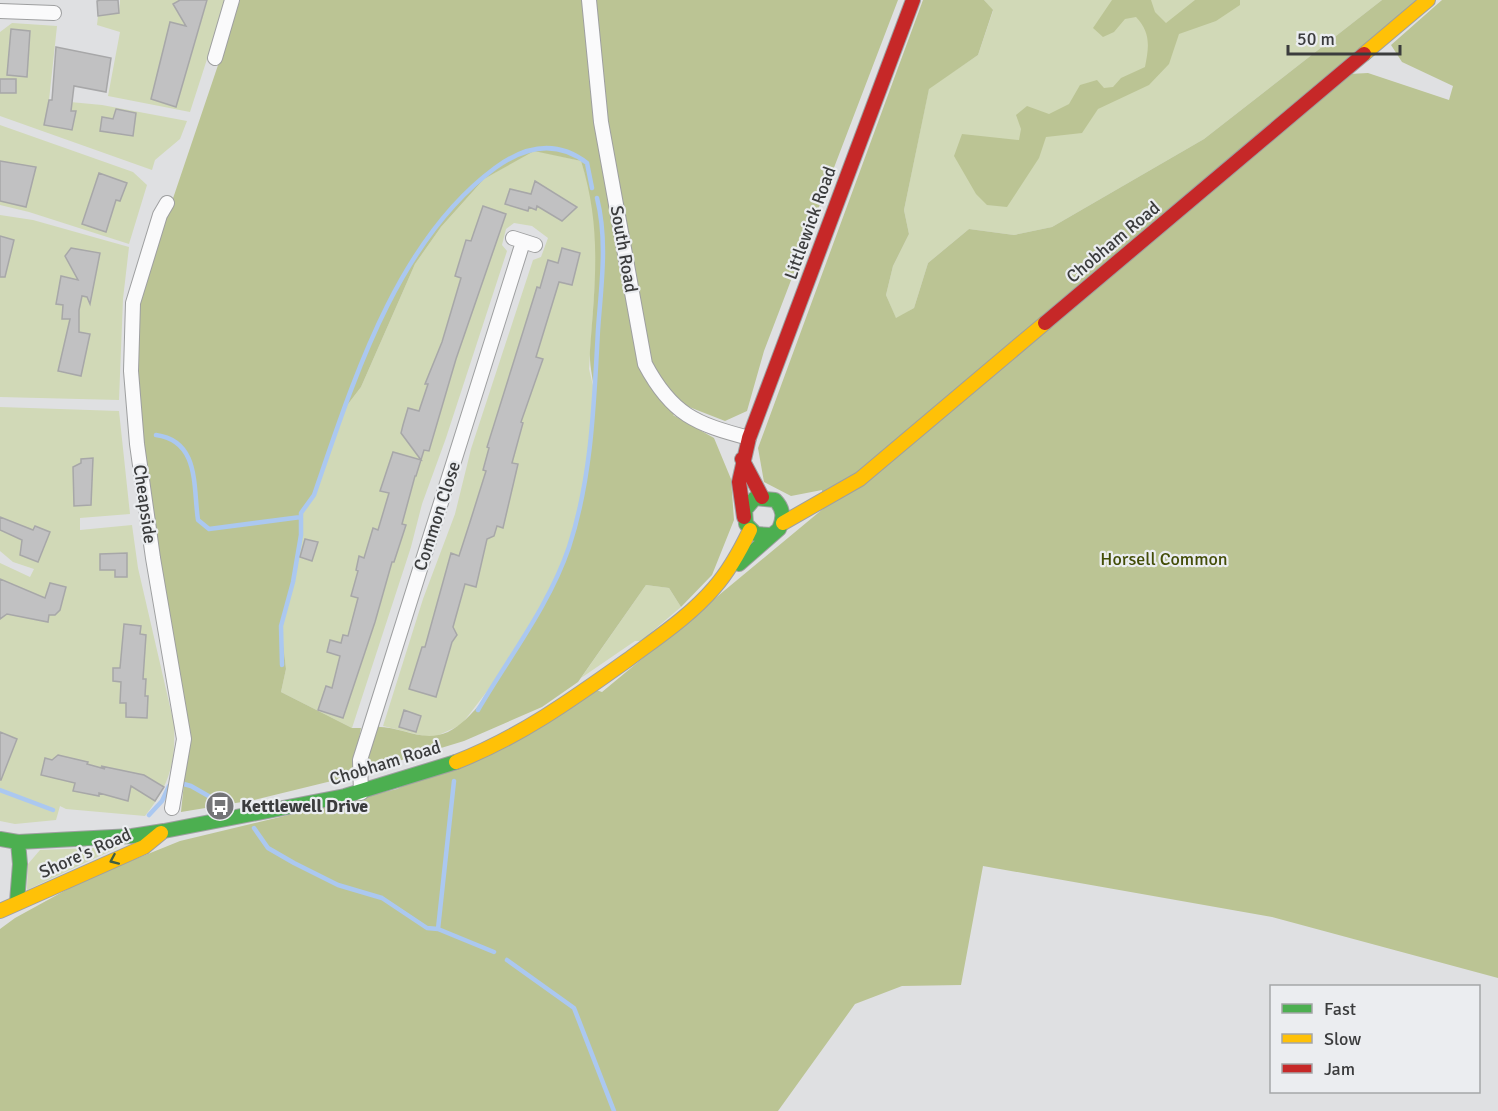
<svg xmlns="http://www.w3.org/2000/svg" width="1498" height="1111" viewBox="0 0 1498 1111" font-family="Signika,sans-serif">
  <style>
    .green { fill: #d1d9b7 }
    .forest { fill: #bbc494 }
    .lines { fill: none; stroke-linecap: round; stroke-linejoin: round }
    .stream { stroke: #abc8f0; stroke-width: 4.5 }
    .building { fill: #c1c1c2; stroke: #a7a7a8; stroke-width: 1.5 }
    .street-casing { stroke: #9e9fa0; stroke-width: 16 }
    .fast-casing { stroke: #9e9fa0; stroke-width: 16 }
    .slow-casing { stroke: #9e9fa0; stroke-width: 16 }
    .jam-casing { stroke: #9e9fa0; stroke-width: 16 }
    .street { stroke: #fafafb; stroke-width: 14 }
    .fast { stroke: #4caf50; stroke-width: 14 }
    .slow { stroke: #ffc107; stroke-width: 14 }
    .jam { stroke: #c62828; stroke-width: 14 }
    .oneway { stroke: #405e43 }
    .labels { text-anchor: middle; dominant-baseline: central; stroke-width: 4.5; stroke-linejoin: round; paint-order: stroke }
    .street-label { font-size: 18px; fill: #3b3c3d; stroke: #ebedf0 }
    .park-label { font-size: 18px; fill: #434d08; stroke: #ebedf0 }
    .poi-label { font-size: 18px; font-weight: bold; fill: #3b3c3d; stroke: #ebedf0; text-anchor: start }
  </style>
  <rect width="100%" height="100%" fill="#dfe0e2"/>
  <path class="green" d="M120,0H226L190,112L108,96L120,32L97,25L98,16L119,13Z
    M984,0H1382L1204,139L1052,227L1014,235L969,229L928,263L914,308L896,319L886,295L893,266L909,234L904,210L929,88L978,55L993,11Z
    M12,23L57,26L49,100L102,105L187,121L180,139L155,160L152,170L0,116V32Z
    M0,125L133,172L147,185L129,244L29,212L0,205Z
    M534,150L581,161L593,200L597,253L589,369L595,394L585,484L569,548L540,609L505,668L461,725L432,738L383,726L423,599L455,514L471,449L533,260L541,257L548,238L532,226L514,223L506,229L502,245L507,251L446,438L422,504L411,547L352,728L281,692L286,669L281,626L293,582L301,535V513L314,495L345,408L361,387L415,264L441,227L484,179Z
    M0,215L33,220L129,247L123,299L119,400L0,397Z
    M0,407L119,411L130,514L80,518V530L132,525L138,568L174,724C176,763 169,786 145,816L66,809L60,806L56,820L15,824L0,821V563L30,577L34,569L13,562L0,551Z
    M646,585L669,588L681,607L641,641H635L581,678Z
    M119,847L27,890L28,864L40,850Z"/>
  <path class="forest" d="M240,0H898L764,351L747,411L725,421L684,405L673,415L714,438L731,479L734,520L712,575L681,607L669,588L646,585L578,682L542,707L464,741L372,769L368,755L373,727C401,725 421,744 448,732C474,720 500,677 514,653C533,619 556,584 569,548C583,509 595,436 594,395C594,380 589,367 590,350C595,282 602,228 581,161L534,151L484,179L441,227L415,264L361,387L345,408L314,495L301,513V535L293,582L281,626L286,669L281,692L352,728H361L352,776L254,800L181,812L188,745L158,563L136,374L137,305Z
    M923,0H984L993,10L978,55L929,89L904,210L909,234L893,266L886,295L896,318L914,308L928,263L969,229L1014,235L1052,227L1204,139L1382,0H1420L1349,74L1368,73L1449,100L1453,86L1402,62L1391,45L1442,0H1498V978L1272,917L983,866L961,985L902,986L855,1004L778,1111H0V929L15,918L86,879L180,841L397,789L596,690L602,692L824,508L822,490L791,496L764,482L758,448Z
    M1112,0H1151L1155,12L1166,23L1195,0H1240V5L1216,21L1179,34L1169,64L1149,85L1098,109L1082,133L1046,137L1039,158L1007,207L987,205L976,194L954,156L962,134L1019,140L1021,129L1016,115L1027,106L1049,114L1069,104L1080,85L1097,80L1104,88L1113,87L1121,78L1145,67C1149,47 1151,33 1136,17L1125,19L1114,32L1103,37L1093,28Z"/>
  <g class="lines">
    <path class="stream" d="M156,435C200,441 193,487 198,520L209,529L301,517
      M282,665L281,626L293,582L301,535V513L314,495C353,382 396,241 495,168C525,146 556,139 587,163L592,188
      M478,710C509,657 549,606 569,547C592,477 594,402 598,330C601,286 608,242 597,198
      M180,783L191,786L219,802
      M0,790L53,810
      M149,815L162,801L169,786
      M254,828L268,848L294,863L338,885L382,898L427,928L438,929L494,952
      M438,929L454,781
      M507,960L574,1008L614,1111"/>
  </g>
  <path class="building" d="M100,0H118L119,13L98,16L97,1Z
    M180,0H207L176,107L151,99L170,22L186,26L173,4Z
    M11,29L30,31L27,77L7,75Z
    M56,47L111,58L106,92L74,86L71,111H76L72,130L44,125L49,100H52Z
    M0,79H16V93H0Z
    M116,109L136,113L133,136L100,131L102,117L113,119Z
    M0,161L36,167L26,207L0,201Z
    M99,173L127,183L120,201L116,200L106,232L82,224Z
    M535,181L577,207L562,221L537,206L536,210L529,207L528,211L505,204L510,189L531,194Z
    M483,206L506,214L456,359L429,451L424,450L416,476H415L402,524L406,525L394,562H392L375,622L343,718L318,710L326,686L332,688L340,656L327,652L330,640L341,643L343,635L348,636L358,598L351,596L358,571L356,570L359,556L364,558L373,528L378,530L389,493L380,491L393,452L421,460L401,433L403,425L408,408L419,411L428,384H425L442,342L461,278L455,276L466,240L471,241Z
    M0,236L14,240L5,277H0Z
    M71,248L100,253L90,304L87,297L82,296L79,310V332L90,334L81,376L58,371L70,319H62L63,305L56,304L61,276L78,280L65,256Z
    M562,248L580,253L572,285L559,282L536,357L543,359L521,422L523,423L512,463L518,464L503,528L497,526L494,536L487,539L476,587L465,584L453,627L457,635L452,642L436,697L409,689L422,647H425L451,553L459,556L470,522L486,471L483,470L489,448L487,447L537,287L540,288L548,260L558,263Z
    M93,458L91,505L74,506L73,467L81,463V459Z
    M0,517L33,530L35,526L50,532L38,562L20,555L22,540L0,530Z
    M305,539L318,542L312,561L300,557Z
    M127,553V577H115V570H100V554Z
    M0,579L45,598L50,583L66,587L60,610L55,615H49L48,622L7,614L0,619Z
    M124,624L141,626L140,634L146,635L143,679H146L145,696H148L147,718L126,717V703H120L121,682L113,681V668H120Z
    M404,710L421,716L416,732L399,727Z
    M0,732L17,739L1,780H0Z
    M58,755L88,762L87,764L105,769L101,766L144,775L164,787L155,801L131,786L128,801L99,793V796L73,791L75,783L41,775L45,758L52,760Z"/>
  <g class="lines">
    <g class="street-casing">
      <path id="street" d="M589,0L601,122L645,364C672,415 696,424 749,438
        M0,11L54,13
        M215,58L232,0
        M167,203L160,215L133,303L131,371L137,444L153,558L184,739L172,808
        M513,238L535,245
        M361,793L360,760L523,242"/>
    </g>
    <g class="fast-casing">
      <path id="fast" d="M739,564L779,529C784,518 784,509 775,500L755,498L745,510L746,524L756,534L771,535
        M0,839L18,842L132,836L164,831L345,796L456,762
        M17,902L20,864L18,842"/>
    </g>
    <g class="slow-casing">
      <path id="slow" d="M1364,54L1428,0
        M783,523L860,479L1045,323
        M456,762C520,737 573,699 629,659C658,637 690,616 714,588C729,571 740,551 750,530
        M0,911L144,847L161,833"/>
    </g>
    <g class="jam-casing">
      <path id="jam" d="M1045,323L1364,54
        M742,459L762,497
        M744,517L739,482L749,438L913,0"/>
    </g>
    <use href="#street" class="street"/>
    <use href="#fast" class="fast"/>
    <use href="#slow" class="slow"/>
    <use href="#jam" class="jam"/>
  </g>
  <defs><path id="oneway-chevron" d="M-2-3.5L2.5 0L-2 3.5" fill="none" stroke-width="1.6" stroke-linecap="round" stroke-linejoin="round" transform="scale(1.5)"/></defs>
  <use class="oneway" href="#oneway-chevron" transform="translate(114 860) rotate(156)"/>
  <defs>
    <g id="bus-disc" transform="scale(1.5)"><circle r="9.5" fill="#747577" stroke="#ebedf0"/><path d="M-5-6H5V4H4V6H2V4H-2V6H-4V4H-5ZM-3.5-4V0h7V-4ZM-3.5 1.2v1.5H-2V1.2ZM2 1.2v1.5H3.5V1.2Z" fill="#fff"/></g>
  </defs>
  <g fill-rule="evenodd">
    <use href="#bus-disc" x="220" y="806"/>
  </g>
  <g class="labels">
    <g class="street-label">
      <text transform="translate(810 223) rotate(-70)">Littlewick Road</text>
      <text transform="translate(1113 242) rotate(-40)">Chobham Road</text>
      <text transform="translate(624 249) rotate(80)">South Road</text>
      <text transform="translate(145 504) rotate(82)">Cheapside</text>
      <text transform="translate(437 516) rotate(-72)">Common Close</text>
      <text transform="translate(385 763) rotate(-17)">Chobham Road</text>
      <text transform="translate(85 853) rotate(-24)">Shore's Road</text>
    </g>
    <g class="park-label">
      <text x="1164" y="559">Horsell Common</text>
    </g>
    <g class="poi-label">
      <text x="241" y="806">Kettlewell Drive</text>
    </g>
  </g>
  <rect x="1270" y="985" width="210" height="108" fill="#ebedf0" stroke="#a5a6a8" stroke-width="1.5"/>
  <rect x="1282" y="1004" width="30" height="9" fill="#4caf50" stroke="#a5a6a8" stroke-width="1.5"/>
  <text x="1324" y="1015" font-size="18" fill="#3b3c3d">Fast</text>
  <rect x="1282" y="1034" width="30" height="9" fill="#ffc107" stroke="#a5a6a8" stroke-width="1.5"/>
  <text x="1324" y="1045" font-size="18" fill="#3b3c3d">Slow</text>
  <rect x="1282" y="1064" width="30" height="9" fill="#c62828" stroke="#a5a6a8" stroke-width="1.5"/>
  <text x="1324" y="1075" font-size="18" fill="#3b3c3d">Jam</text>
  <path d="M1288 45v9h112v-9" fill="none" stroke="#3b3c3d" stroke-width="3"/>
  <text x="1297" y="45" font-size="18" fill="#3b3c3d" stroke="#ebedf0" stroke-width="4.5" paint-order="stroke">50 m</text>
</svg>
